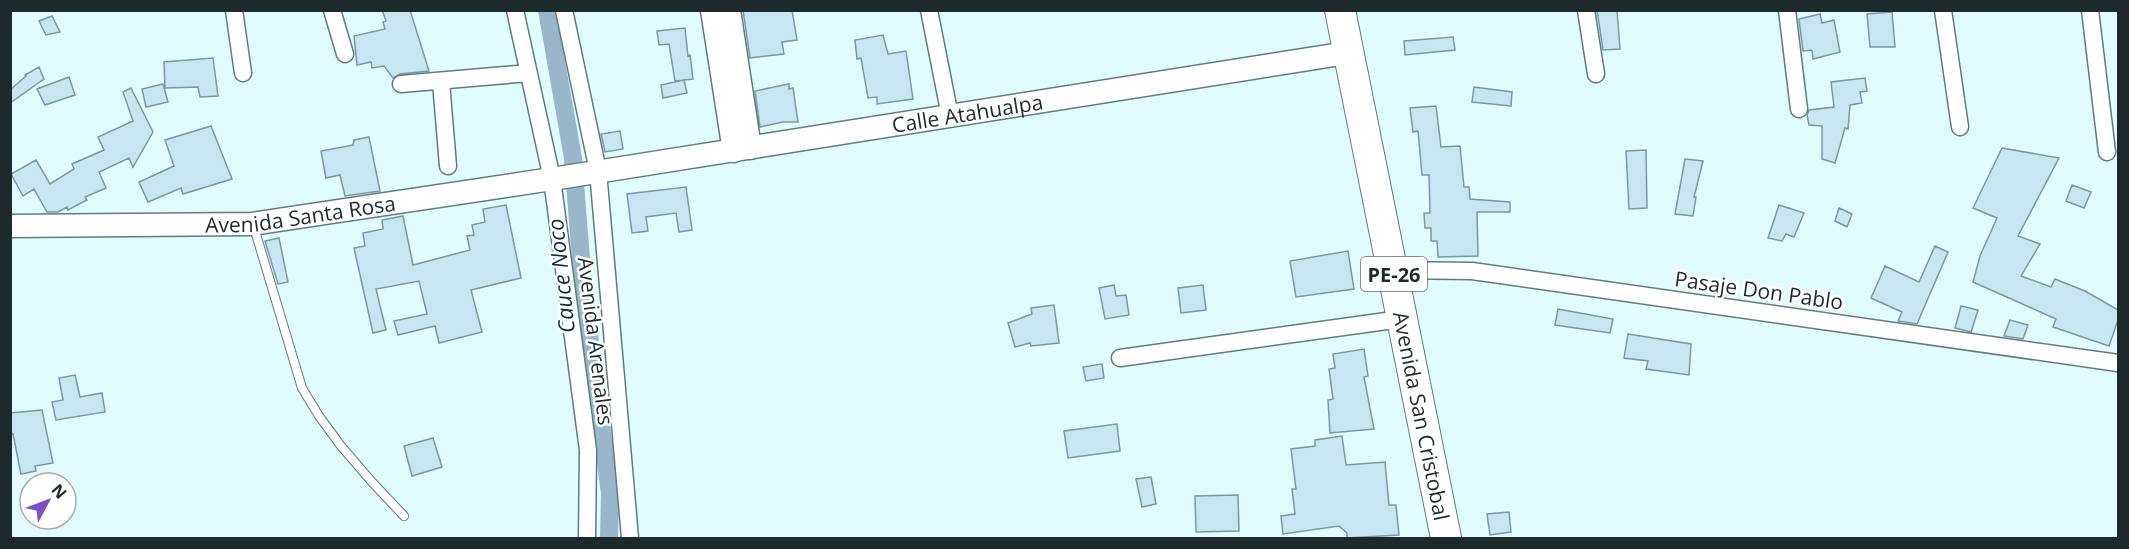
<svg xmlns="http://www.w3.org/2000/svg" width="2129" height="549" viewBox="0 0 2129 549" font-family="'Open Sans',sans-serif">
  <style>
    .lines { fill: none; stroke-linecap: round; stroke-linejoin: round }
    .canal { stroke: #99b6cb; stroke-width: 18 }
    .building { fill: #c8e6f1; stroke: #7b98a2; stroke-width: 1.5 }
    .lane-casing { stroke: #5d7c7e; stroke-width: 10 }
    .street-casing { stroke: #5d7c7e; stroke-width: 19 }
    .secondary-casing { stroke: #5d7c7e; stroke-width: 25 }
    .highway-casing { stroke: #5d7c7e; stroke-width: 32 }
    .lane { stroke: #fff; stroke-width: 8 }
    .street { stroke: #fff; stroke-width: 16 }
    .secondary { stroke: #fff; stroke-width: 22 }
    .highway { stroke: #fff; stroke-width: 30 }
    .labels { text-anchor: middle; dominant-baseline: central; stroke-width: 5; stroke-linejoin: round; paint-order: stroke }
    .shield { fill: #fff; stroke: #616a6b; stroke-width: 1.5 }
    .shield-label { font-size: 20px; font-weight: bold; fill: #1d2a2b }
    .street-label { font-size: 21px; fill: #1d2a2b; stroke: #fff }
    .water-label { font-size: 22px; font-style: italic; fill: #072e45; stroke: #fff }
  </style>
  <rect width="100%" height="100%" fill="#e1fcfe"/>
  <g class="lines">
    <path class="canal" d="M547,10L573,158L584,297L610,493L609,538"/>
  </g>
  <path class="building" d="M382,10H410L429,71L400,74L393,78L384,66L372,68L371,62L357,65L354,36L385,29L383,22L386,21Z
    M743,10H792L797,40L782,42L784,54L750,58Z
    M1597,10H1617L1620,49L1603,50Z
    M1892,12L1895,47H1870L1867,14Z
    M1820,14L1822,23L1834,20L1840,52L1813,59L1812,50L1803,51L1799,19Z
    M52,16L60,32L46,35L39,21Z
    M685,28L688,56L690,55L693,79L675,81L669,44L659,45L657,31Z
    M883,35L888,54L906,51L913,99L877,104V97L868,98L861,58L857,59L855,40Z
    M1453,37L1455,50L1405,55L1404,41Z
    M213,58L218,96L200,97L198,87L165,88L164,62Z
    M39,67L44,79L10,103V90L26,76L25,75Z
    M69,77L75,95L45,105L37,89Z
    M1865,78L1867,91L1860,92L1862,103L1850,105L1848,129L1845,128L1835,163L1822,159V126L1809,125L1807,115L1809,110L1834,107L1831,82Z
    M684,80L687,93L663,98L661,85Z
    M163,84L168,102L146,107L142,89Z
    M789,84V89L793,88L798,122H783L760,127L755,91Z
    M1474,87L1512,92L1511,106L1472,102Z
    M131,88L153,132L133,167L129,158L99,172L106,188L85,197L87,200L68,210L67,207L58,212H47L34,189L23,196L11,174L36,160L50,184L74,169L72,164L104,150L98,137L133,121L123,92Z
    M1436,106L1441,147L1460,146L1464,187H1469L1470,199L1510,202V212H1477L1478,256L1438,257L1437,241H1431V228H1425L1424,213H1430L1429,175H1422L1418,131L1413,132L1410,108Z
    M211,126L232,179L183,194L181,188L148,202L139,182L174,166L165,140Z
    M620,131L623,149L605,152L601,134Z
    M369,137L380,191L345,196L340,175L326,178L321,151L353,145L354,140Z
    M2002,148L2059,158L2018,236L2040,244L2021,276L2051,287L2055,279L2085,291L2118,310V320L2109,346L2053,327L2056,319L1973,282L1980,256L1997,218L1973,208Z
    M1646,150L1647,208L1629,209L1626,151Z
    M1685,159L1703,161L1694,197H1696L1693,216L1675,214Z
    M2072,185L2091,192L2084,208L2066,201Z
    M686,187L692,230L679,232L676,213L646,217L648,231L632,233L627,194Z
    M506,205L521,278L471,290L482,332L439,343L435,326L398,335L394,321L427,314L419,281L376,289L386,330L373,333L354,248L365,246L363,233L383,229L382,220L403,216L413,265L470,250L467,236L474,235L472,225L485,222L483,209Z
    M1779,205L1804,213L1794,237L1786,234L1782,241L1768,238Z
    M1839,208L1852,214L1847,227L1835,221Z
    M279,238L288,282L278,284L265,241Z
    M1935,246L1948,252L1917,324L1898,321L1902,312L1871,298L1885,266L1919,282Z
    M1348,251L1354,289L1296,297L1290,261Z
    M1114,285L1116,296L1126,295L1129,315L1105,319L1099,288Z
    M1203,285L1206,310L1181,313L1178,288Z
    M1054,305L1059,343L1031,346L1030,343L1015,347L1008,323L1032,314L1031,308Z
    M1961,306L1978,310L1971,332L1955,328Z
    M1558,309L1613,319L1610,333L1555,325Z
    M2010,320L2028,325L2023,339L2004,336Z
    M1628,334L1691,344L1689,375L1646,369L1648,361L1624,358Z
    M1364,349L1368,376L1364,377L1374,429L1330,433L1328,400L1333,399L1329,369L1335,368L1333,354Z
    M1102,364L1104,378L1086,381L1083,367Z
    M75,375L80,397L102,393L105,412L56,420L52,402L63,400L59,378Z
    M42,410L53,463L35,466L36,471L21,474L13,434H10V413Z
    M1117,424L1120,451L1068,458L1064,431Z
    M1342,436L1346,465L1385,462L1389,505H1396L1399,535L1347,538V533L1339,526L1283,534L1281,516L1295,514L1292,489H1296L1291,449L1315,446V440Z
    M433,438L442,467L412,476L404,446Z
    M1151,477L1156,504L1142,507L1136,479Z
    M1238,495L1239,531L1196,532L1195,496Z
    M1509,512L1511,532L1490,535L1487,514Z"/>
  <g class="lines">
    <g class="lane-casing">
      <path id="lane" d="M253,224L302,388L319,416L341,446L372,482L404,516"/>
    </g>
    <g class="street-casing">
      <path id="street" d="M234,10L243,73
        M332,10L345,54
        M515,10L552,179L588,450L587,538
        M564,10L598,171L630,538
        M929,10L950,116
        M1586,10L1596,74
        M1787,10L1799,109
        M1943,10L1960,127
        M2090,10L2107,152
        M441,82L448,166
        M401,84L529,73
        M1393,270L1472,271L2118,363
        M1120,358L1401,319"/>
    </g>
    <g class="secondary-casing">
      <g id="secondary">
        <path d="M712,10L734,151"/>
        <path d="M729,10L750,148"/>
        <path id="s1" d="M10,226L252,224L552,179L1347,53"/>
      </g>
    </g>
    <g class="highway-casing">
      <g id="highway">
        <path id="s2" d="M1340,10L1446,538"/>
      </g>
    </g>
    <use href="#lane" class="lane"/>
    <use href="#street" class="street"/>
    <use href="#secondary" class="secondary"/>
    <use href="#highway" class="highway"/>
  </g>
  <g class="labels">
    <rect class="shield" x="1361" y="257" width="66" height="34" rx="4.5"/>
    <g class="shield-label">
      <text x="1394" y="274">PE-26</text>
    </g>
    <g class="street-label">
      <text stroke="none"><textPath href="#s1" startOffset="966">Calle Atahualpa</textPath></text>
      <text stroke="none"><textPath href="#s1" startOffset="291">Avenida Santa Rosa</textPath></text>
      <text transform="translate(1759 290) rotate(8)">Pasaje Don Pablo</text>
      <text transform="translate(596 341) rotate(83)">Avenida Arenales</text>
      <text stroke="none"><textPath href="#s2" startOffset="414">Avenida San Cristobal</textPath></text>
    </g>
    <g class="water-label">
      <text transform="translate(560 276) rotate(-96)">Cauce Noco</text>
    </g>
  </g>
  <rect width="2129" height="549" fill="none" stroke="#1d2a2b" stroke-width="24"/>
  <g transform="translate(48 501) rotate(49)"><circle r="28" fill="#ffffff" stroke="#a5aaaa" stroke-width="1.5"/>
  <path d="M0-4.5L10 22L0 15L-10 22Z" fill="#7b50c9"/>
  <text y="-9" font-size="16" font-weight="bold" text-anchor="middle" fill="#1d2a2b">N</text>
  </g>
</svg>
